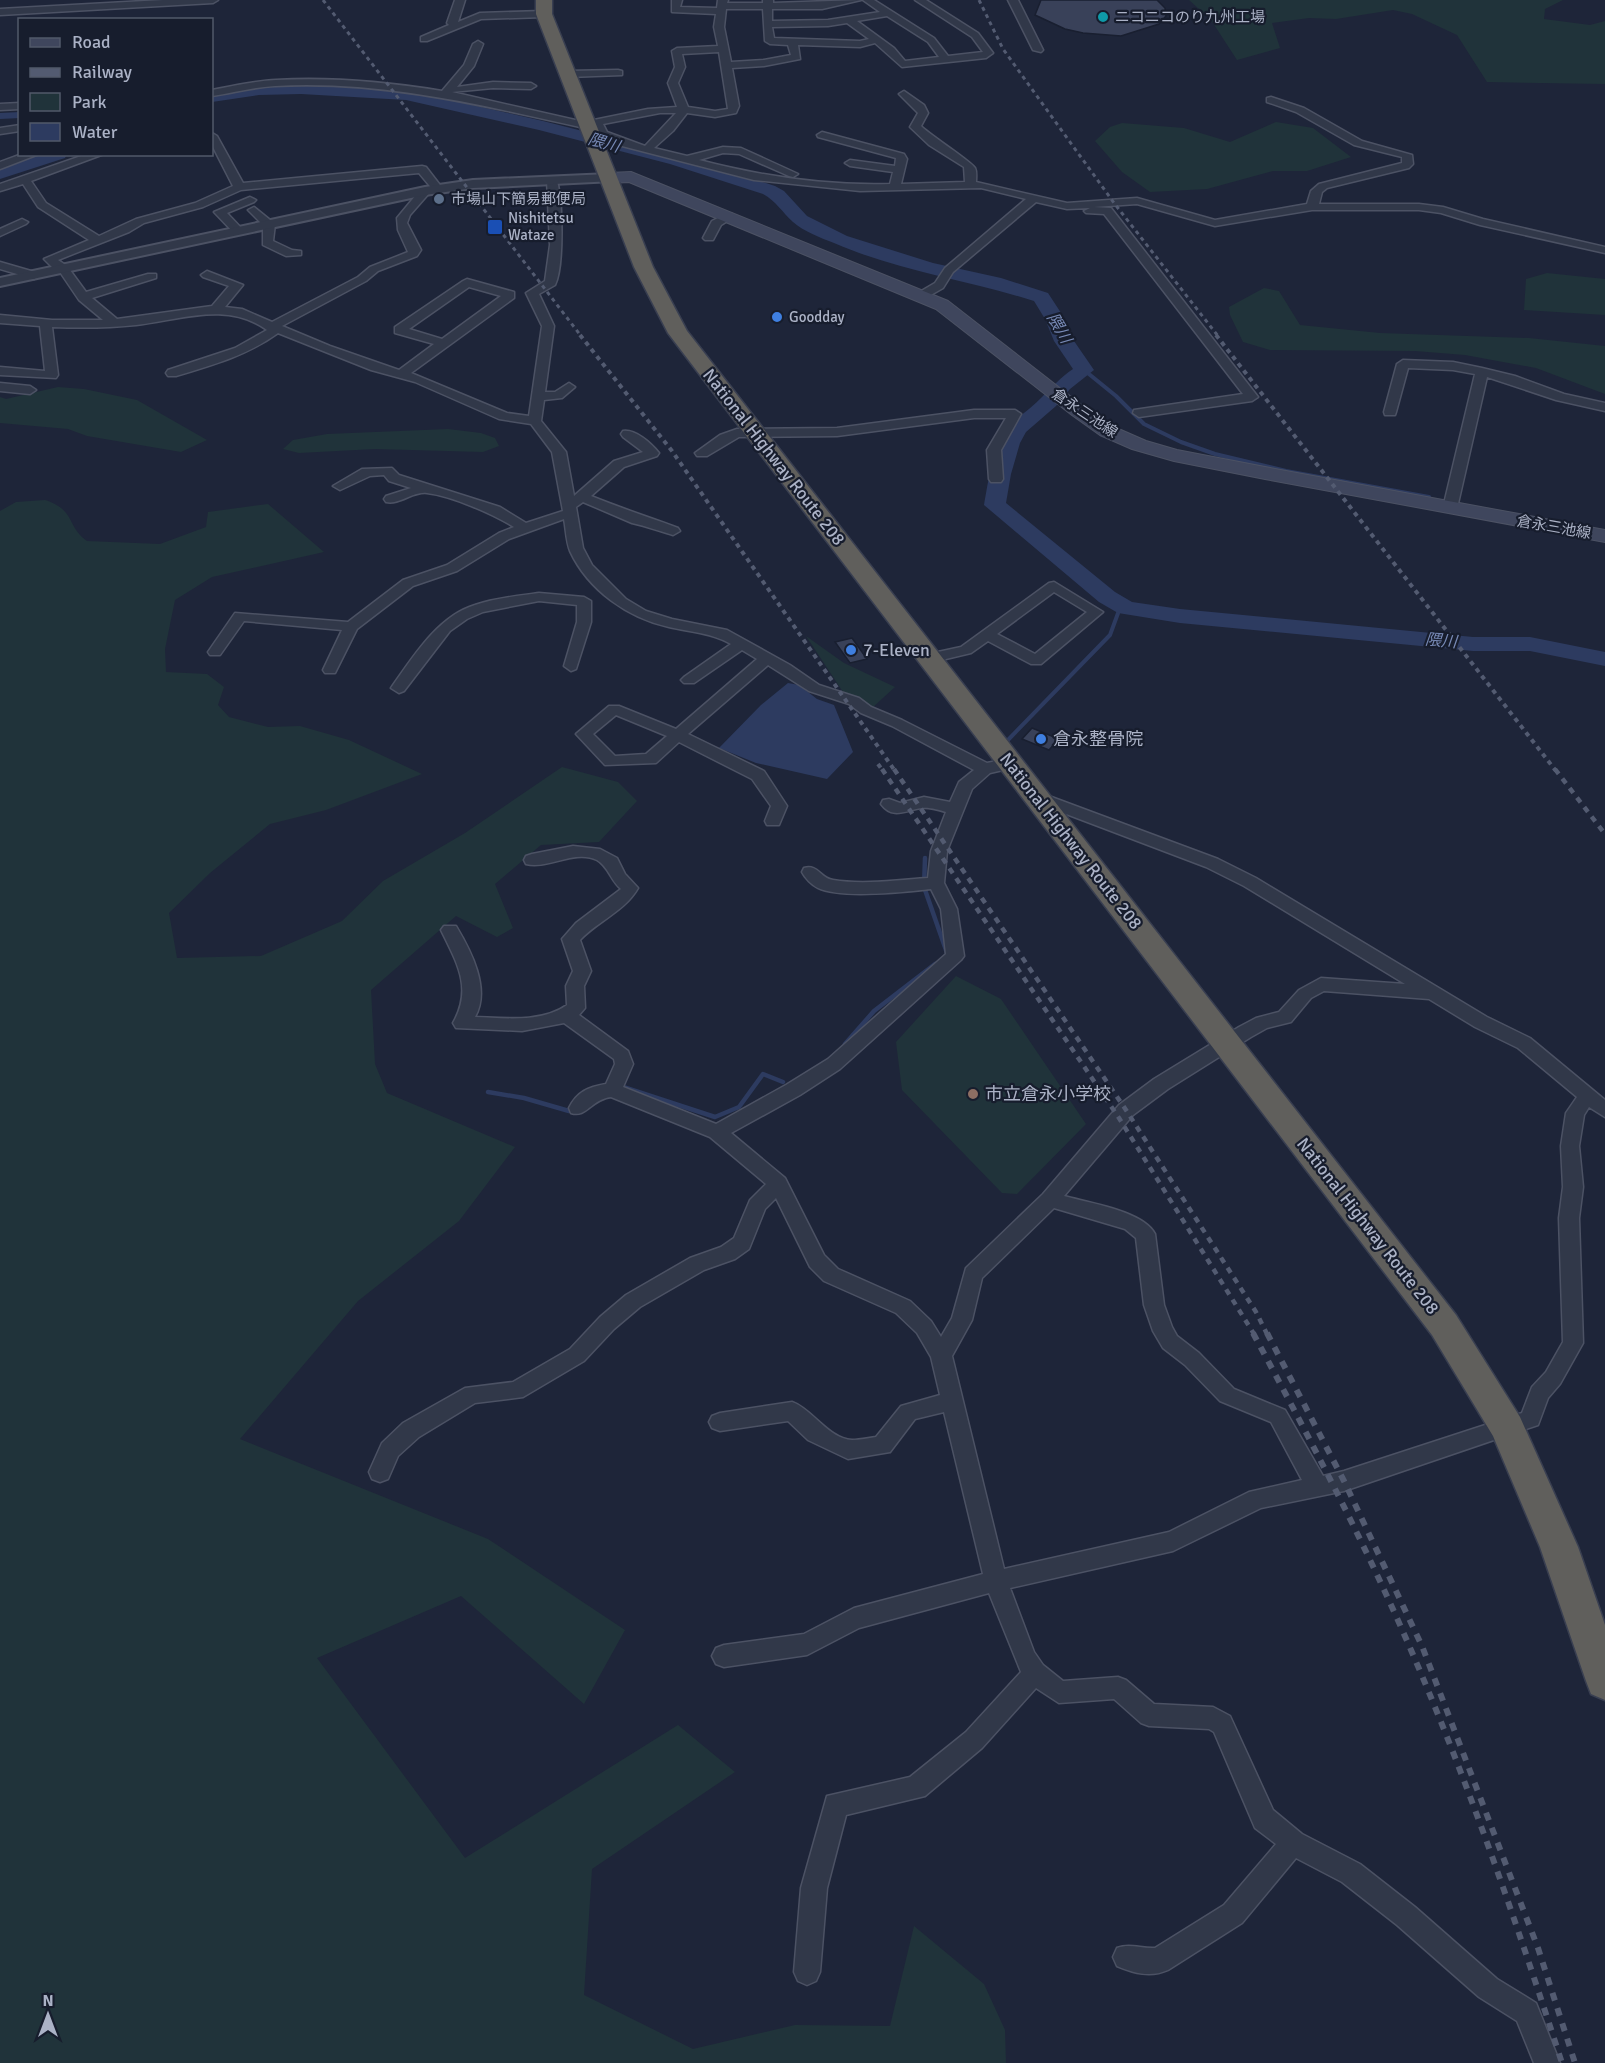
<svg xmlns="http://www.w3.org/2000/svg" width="1605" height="2063" viewBox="0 0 1605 2063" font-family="Signika,'Noto Sans JP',sans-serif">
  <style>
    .green { fill: #20333a }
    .water { fill: #2d3b60 }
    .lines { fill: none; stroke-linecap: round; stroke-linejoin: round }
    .stream-far1 { stroke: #2d3b60; stroke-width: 4 }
    .stream { stroke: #2d3b60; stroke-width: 4.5 }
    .canal { fill: #2d3b60; fill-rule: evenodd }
    .river { fill: #2d3b60; fill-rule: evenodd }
    .building { fill: #394159; stroke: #191f30; stroke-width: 1.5 }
    .minor-casing { stroke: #4c5264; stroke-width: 3 }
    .tertiary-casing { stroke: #4c5264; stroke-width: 4 }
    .secondary-casing { stroke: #4c5264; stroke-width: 2 }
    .trunk-casing { stroke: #393f51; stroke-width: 3 }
    .minor { fill: #313849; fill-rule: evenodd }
    .tertiary { fill: #313849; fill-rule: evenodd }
    .secondary { fill: #3f465d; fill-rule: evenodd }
    .trunk { fill: #605f5c; fill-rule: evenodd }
    .rail-far3 { stroke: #535b71; stroke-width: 3; stroke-dasharray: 4 4; stroke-linecap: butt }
    .rail-far2 { stroke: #535b71; stroke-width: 4; stroke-dasharray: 4.5 4.5; stroke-linecap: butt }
    .rail-far1 { stroke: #535b71; stroke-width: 4.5; stroke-dasharray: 6 6; stroke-linecap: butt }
    .rail { stroke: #535b71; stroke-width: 6; stroke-dasharray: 8 8; stroke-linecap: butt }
    .culture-dot { fill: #0f9aa8; stroke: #171d2d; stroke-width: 2 }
    .service-dot { fill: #5c6f8a; stroke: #171d2d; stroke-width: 2 }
    .transit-dot { fill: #1a4fb4; stroke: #171d2d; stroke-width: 2 }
    .shop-dot { fill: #3f7fe0; stroke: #171d2d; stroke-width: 2 }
    .education-dot { fill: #8d6e63; stroke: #171d2d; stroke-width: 2 }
    .labels { text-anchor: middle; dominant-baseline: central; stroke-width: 4.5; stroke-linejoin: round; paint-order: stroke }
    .far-poi-label { font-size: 15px; fill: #abb2c6; stroke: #171d2d; text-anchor: start }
    .far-street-label { font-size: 15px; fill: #abb2c6; stroke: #171d2d }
    .far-water-label { font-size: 16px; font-style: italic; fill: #788ab6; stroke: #171d2d }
    .street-label { font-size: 18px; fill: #abb2c6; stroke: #171d2d }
    .poi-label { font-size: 18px; fill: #abb2c6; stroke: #171d2d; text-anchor: start }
  </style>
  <rect width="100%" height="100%" fill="#1e2539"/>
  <path class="green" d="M1189,0H1563L1545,9L1544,19L1590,25L1605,21V84L1487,82L1457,35L1412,14L1393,10L1336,19L1309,18L1272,23L1280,48L1237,60L1211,20Z
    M1276,122L1313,128L1351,157L1307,171H1273L1207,189L1150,192L1122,172L1095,141L1110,127L1122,123L1184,128L1230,142Z
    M1547,273L1605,279V315L1524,310L1526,279Z
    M1264,288L1279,291L1300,325L1380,333L1529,338L1605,346V394L1536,368L1465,355L1415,351L1270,350L1243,342L1230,315L1229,307Z
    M58,387L84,389L137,400L207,440L181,452L87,436L68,429L0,423V397L6,399Z
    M448,429L481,433L495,438L499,446L483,452L375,449L299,453L283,449L293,440L327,434Z
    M45,500C76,510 66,526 87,541L160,544L206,527L208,512L268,504L324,552L212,577L175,600L165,649L166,672L207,674L224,687L218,705L229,717L268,727L300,726L349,740L422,774L326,810L270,824L210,873L169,913L177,958L261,956L342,921L383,881L465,833L562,767L618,782L637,801L599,842L541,845L495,884L513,928L497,937L456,916L371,990L375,1064L387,1093L515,1147L459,1221L358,1301L240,1439L488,1539L625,1630L584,1704L461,1596L317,1658L465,1858L678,1725L735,1772L592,1869L584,1995L693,2049L795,2025L890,2026L914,1926L984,1984L1005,2030L1006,2063H0V511L16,502Z
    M806,636L844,663L895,687L872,708L852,695L843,692Z
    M956,976L1001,999L1086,1124L1017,1194L1002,1193L902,1090L896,1042Z"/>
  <path class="water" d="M788,683L799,685L817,699L834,705L853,752L827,779L756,763L719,748L761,705Z"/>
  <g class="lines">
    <path class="stream-far1" d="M1084,370L1116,396L1144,424L1181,442L1215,454L1286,471L1429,497
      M1007,741L1110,635L1121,605"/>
    <path class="stream" d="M925,858L924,887L947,953
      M845,1044L874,1011L935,964
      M617,1085L715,1117L739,1107L763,1074L783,1082
      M488,1092L524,1098L569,1111L574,1105"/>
    <path class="canal" d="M20,112V118L0,119V113Z"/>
    <path class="river" d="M301,84L406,90L543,121L681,156L775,186L784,191L807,216L847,236L933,263L1001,278L1048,293L1065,319L1074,341L1094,370L1070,389L1056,406L1026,432L1020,443L1011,474L1006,503L1115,592L1132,602L1180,609L1473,637H1530L1605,652V666L1530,651H1473L1180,623L1118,613L1099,602L984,505C989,479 992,446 1010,425C1020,415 1033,407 1042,397C1053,386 1061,377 1073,369L1054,341L1045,319L1034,301C968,280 898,271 834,243C821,238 803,231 793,222C782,212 776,201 763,194L670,164L539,130L406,100L301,94L259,95L212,102V92L259,85Z
      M41,154H67L65,158L0,179V168Z"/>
  </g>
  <path class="building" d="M1041,0H1157L1165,8L1166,16L1159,24L1121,36L1083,33L1065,29L1035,15Z
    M852,638L867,659L850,663L835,642Z
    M1032,728L1059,739L1049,750L1022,739Z"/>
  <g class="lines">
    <g class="minor-casing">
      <path id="minor" d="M163,0H218L213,3L0,15V9Z
        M455,0H465L458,22L480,13L544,11L549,14L544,17L481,19L427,41H421V37L449,25L447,23Z
        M672,0H682L680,7L717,8L718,0H728L727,3H763V0H773V3L861,0L822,9H772V21L828,20L880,12L863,0H874L934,38L948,56L983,52L972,37L915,0H926L978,33L993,53L986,58L902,67L875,43L860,47L798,45L800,59L764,66L732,68L739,106L736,113L715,117L687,113L673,131L654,148L687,156L723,147L741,148L798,174L793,177L789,176L739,154L723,153L699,160C761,176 825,186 890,184L893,172L850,166L845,163L850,160L895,166L896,158L818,137L817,135L822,132L904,154L907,159L901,184L965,182L964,167L929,145L910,127L918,113L899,94L904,91L924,105L928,113L921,126C930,135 972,162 975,168C977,172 976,177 976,182L1067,203L1137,198L1215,220L1307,204L1311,191L1319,184L1402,163V157L1354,145L1296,112L1267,102V98L1271,97L1304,108L1362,141L1412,155L1413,164L1409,168L1327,188L1322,192L1319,204H1419L1443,207L1483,219L1605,247V253L1480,225L1441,213L1419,210H1312L1215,226L1137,204L1094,207L1111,208L1258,397L1252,401L1139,417L1133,413L1134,410L1243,394L1104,214L1086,213L1084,211L1090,208L1067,209L1036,202L953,272L943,288L922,300L918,299V293L935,283L945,268L1026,199L981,188L860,191L754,180L622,146L599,136L594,126L589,129C486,106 382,80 275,86C254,87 233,93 212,96V90C232,86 255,81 276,80C331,77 388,82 442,91L464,65L473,44L478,41L483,44L474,66L457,87L493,82L531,83L536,86L531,89L493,88L452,92L584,122L648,109L677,107L668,83L675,67L672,51L677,48L718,46L714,27L716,14L672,12ZM726,9H763L765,41L770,44L788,45L791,55L764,60L731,62L724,27ZM887,16L928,42L939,57L905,61L894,48L857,21ZM847,23L869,39L860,41L774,38L772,27L828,26ZM719,52L728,109L715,111L688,107L678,83L685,67L682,54ZM660,113H676L645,146L607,132L603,124Z
        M1008,0H1018L1043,50L1041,52L1033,50Z
        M618,70L622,71V75L568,77L563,74L568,71Z
        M20,103V109L0,110V104Z
        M20,125V131L0,134V128Z
        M212,133L217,136L243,183L422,166L426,167L443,189L438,192L434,191L419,173L241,190L203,207L144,223L129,232L58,260L67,266L86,292L148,274H156V278L92,298L117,319L212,306L229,286L203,277L201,275L207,271L243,285L225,307L242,309L272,322L358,277L370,267L408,252L398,230L397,218L421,189L425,188L431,191L410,215L407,223L421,250L417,256L378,271L366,281L282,326L330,346L399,370L434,344L395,333V327L463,281L467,279L514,292V298L411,373L507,413L529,416L542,326L526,293L545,281L550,245L547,180L548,178H556C563,196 564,268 555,285L539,294L554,326L545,392H555L569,383L575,387L562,398L544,400L541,421L566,452L574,496L614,461L643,452L623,437L621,434L623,431C635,429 651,443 659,453L657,456L624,467L591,496C620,508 649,517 678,528L680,531L673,535C659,531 646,526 632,523L583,502L576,507L583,548L592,565L626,599L646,611L672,619L727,630L790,665L819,685L859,698L871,707L902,720L987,763L997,761L1005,766L1003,770L990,773L972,789L947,851L944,883L957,909L964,956L961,960L840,1069L800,1095L731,1133L785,1178L824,1255L838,1269L910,1301L931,1321L941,1337L952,1318L966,1268L1043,1194L1119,1105L1154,1079L1239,1027L1256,1018L1279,1012L1299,990L1321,978L1405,984L1244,886L1206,867L1032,801L1030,797L1032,793L1038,792L1218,859L1256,878L1487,1017L1530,1038L1605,1100V1117L1589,1107L1584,1115L1579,1146L1583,1187L1579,1218L1583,1343L1560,1384L1548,1398L1538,1425L1344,1491L1261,1508L1173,1551L1010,1588L1034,1652L1043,1665L1063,1681L1118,1677L1126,1680L1154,1704L1213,1707L1230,1716L1273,1810L1302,1834L1360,1864L1415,1907L1497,1979L1536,2003L1560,2063H1534L1517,2021L1479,1997L1397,1925L1342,1882L1296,1858L1242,1923L1168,1970C1150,1978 1134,1973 1117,1966L1113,1957L1117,1948C1130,1943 1142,1949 1155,1948L1224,1905L1276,1844L1255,1828L1214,1732L1209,1729L1149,1726L1141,1723L1114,1699L1059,1703L1036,1688L982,1748L925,1796L846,1815L827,1888L820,1972L816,1981L807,1985L798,1981L794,1972L801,1888L827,1796L910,1777L966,1732L1021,1672L989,1593L859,1628L807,1655L724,1667L716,1664L712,1656L716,1648L724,1645L804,1634L854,1608L983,1574L944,1412L915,1419L890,1452L848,1459L808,1440L788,1421L720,1431L712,1428L709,1422L712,1416L720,1413L792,1402C812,1409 829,1439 852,1440C860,1440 868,1438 876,1437L901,1406L940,1395L931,1357L917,1333L896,1313L824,1281L810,1267L776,1198L765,1209L749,1249L735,1259L704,1270L640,1307L614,1329L584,1361L523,1397L475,1403L419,1437L398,1456L388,1479L380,1482L372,1479L369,1472L382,1443L403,1423L465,1388L513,1382L570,1349L600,1317L626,1295L690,1258L721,1247L734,1238L750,1200L766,1184L710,1137L611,1097C590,1100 587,1118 571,1113L569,1108C577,1092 588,1087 606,1084L615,1064L614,1059L564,1023L522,1031L456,1028L453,1023C473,988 457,963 441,930L444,926H456C471,951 491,989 475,1017C504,1018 542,1023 567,1005L566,986L573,971L562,939L576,923L621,889C611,881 608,866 597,860C574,849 547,870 526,864L524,860L526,856L532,854L573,846L600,849L617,858L625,874L638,888C625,911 598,921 580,940L591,971L584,986L585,1008L579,1015L628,1051L633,1064L623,1087L716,1124L786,1085L828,1059L946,954L941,909L931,889C905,892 841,899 818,888C812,885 805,878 802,872L804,868C818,864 820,878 833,880C863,885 898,880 928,878L931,851L946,812C939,810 929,807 922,808C906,810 893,820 881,804L883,800L889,799L900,803L924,797L950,802L959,782L974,770L892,726L861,713L849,704L809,691L768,665L688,734L764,771L787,806L779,825H767L765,821L771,806L752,779L679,742L656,763L605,765L576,734L609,706H619L676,729L757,659L742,650L694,683H684L681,680L684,677L731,644C712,633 691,632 669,627C628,618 588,590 570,551C566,541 566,529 564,519L509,539L457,571L413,586L357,629L335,673H325L323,670L342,630L244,621L220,655H210L208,652L235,613L348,622L403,580L447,565L499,533L514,527C493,514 452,496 427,493C413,491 400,505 386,502L384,499L386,496L411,488L389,481L384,475L370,476L340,490L333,486L362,469L392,468L399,475L500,507L526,523L563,511L552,452L531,424L499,419L415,382L371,370L278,333C248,355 212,365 176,376H168L166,373L168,370L235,348L267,330C227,301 181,320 136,325C108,328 80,328 52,327L58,375L56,378L0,375V367L45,371L40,326L0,323V315L52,320H103L79,300L60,272L56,271L44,259L89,240L38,207L23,184L0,191V184L87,154H104L31,181L46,203L99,236L136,219L195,203L233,186L212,145ZM469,287L501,296L442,339L409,329ZM616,715L667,736L646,754L615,756L593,734ZM1324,991L1429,999L1475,1027L1518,1048L1577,1097L1566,1113L1561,1146L1563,1187L1559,1218L1563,1342L1546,1372L1532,1387L1522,1413L1344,1471L1323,1476L1285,1410L1234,1389L1199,1353L1177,1336L1172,1327L1164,1305L1155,1234C1143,1211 1089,1203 1064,1196L1133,1115L1168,1089L1251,1037L1267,1028L1291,1022L1311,998ZM1054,1208L1125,1229L1136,1238L1144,1305L1153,1331L1163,1348L1185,1365L1220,1401L1271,1422L1302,1480L1249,1492L1169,1532L1004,1569L952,1356L972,1320L982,1278Z
        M22,154H39L0,169V162Z
        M250,197L256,200L254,202L227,213L244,231L242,233H234L214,212Z
        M254,207L275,224L273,241L292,250L301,251V255L286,256L263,245V225L248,210Z
        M728,213L732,214V218L721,225L713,240H705L703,238L712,221Z
        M22,219L28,222L26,224L0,236V229Z
        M0,262L38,273L40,275L34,279L0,269Z
        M1403,360L1453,362L1482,368L1515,376L1564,394L1605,403V411L1556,400L1487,377L1457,508L1455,511H1445L1443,508L1475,374L1453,370L1408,368L1396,412L1395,415H1385L1384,412L1397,364Z
        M0,383L30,386L36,390L30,394L0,391Z
        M974,410H1015L1021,414L1001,450L1003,479L1001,482H991L989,479L987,450L1006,418H974L837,436L739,437L707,456H697L695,453L720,435L737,429L837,428Z
        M1054,582L1103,612L1041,664H1031L988,641L971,653L929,663L922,658L924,655L961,647L1049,583ZM1054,592L1087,612L1035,654L997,634Z
        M539,593L584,597L591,601V622L576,669L571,671L564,666L577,622V605L539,601L483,612L467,619L450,631L404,691L399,693L391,688C413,657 438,616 475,605C495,598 518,596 539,593Z"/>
    </g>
    <g class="tertiary-casing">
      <path id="tertiary" d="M609,174L614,175L616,178L614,181L473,188L425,195L0,286V278L425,187L473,180Z"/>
    </g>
    <g class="secondary-casing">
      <path id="secondary" d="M631,172L948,301L1084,407L1114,427L1146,441L1177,450L1265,467L1605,530V542L1265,479L1174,461L1132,449L1100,435L1072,415L936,309L629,182L609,183L601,178L609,173Z"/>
    </g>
    <g class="trunk-casing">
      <path id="trunk" d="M536,0H552V14L653,267L687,331L1456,1315L1520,1417L1578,1547L1605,1625V1700L1591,1694L1586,1681L1540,1547L1493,1436L1432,1335L668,333L634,267L536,14Z"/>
    </g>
    <use href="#minor" class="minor"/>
    <use href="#tertiary" class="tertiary"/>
    <use href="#secondary" class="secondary"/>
    <use href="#trunk" class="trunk"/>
    <path class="rail-far3" d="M323,0L581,336
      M979,0L1003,49L1114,203L1218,336"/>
    <path class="rail-far2" d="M580,335L672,451L895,771
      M1216,335L1556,771
      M878,764L883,771"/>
    <path class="rail-far1" d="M882,769L1119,1118L1254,1334
      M894,769L1126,1110L1256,1312L1267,1334
      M1555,769L1605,834"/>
    <path class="rail" d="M1253,1333C1309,1437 1364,1541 1411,1650C1469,1784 1517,1924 1562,2063
      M1267,1333L1344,1481L1422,1646L1538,1948L1575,2063"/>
  </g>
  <circle class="culture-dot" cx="1103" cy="17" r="6"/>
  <circle class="service-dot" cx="439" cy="199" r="6"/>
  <rect class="transit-dot" x="487" y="219" width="16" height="16" rx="3"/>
  <g class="shop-dot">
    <circle cx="777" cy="317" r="6"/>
    <circle cx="851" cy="650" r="6"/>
    <circle cx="1041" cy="739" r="6"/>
  </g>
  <circle class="education-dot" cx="973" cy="1094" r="6"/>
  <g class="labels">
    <g class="far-poi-label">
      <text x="1115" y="17">ニコニコのり九州工場</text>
      <text x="451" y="199">市場山下簡易郵便局</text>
      <text x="508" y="218">Nishitetsu<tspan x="508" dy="17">Wataze</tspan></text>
      <text x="789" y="317">Goodday</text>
    </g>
    <g class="far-street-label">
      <text transform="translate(1085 413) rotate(34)">倉永三池線</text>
      <text transform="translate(1554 527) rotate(10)">倉永三池線</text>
    </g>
    <g class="far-water-label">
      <text transform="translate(604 143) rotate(16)">隈川</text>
      <text transform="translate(1059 328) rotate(60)">隈川</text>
      <text transform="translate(1441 641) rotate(5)">隈川</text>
    </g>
    <g class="street-label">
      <text transform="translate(774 457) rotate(52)">National Highway Route 208</text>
      <text transform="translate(1071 841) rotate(52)">National Highway Route 208</text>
      <text transform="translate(1368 1226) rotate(52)">National Highway Route 208</text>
    </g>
    <g class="poi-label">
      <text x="863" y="650">7-Eleven</text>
      <text x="1053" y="739">倉永整骨院</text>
      <text x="985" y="1094">市立倉永小学校</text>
    </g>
  </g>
  <rect x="18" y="18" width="195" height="138" fill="#171d2d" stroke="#52596a" stroke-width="1.5"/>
  <rect x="30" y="38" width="30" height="9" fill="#3f465d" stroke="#52596a" stroke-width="1.5"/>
  <text x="72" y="48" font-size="18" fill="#abb2c6">Road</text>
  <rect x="30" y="68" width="30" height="9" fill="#535b71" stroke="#52596a" stroke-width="1.5"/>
  <text x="72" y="78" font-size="18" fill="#abb2c6">Railway</text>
  <rect x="30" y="93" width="30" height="18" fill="#20333a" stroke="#52596a" stroke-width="1.5"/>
  <text x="72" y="108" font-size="18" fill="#abb2c6">Park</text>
  <rect x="30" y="123" width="30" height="18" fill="#2d3b60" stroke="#52596a" stroke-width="1.5"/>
  <text x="72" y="138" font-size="18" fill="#abb2c6">Water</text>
  <g transform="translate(48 2015)" stroke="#171d2d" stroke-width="4.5" paint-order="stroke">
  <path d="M0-4.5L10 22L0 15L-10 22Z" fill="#abb2c6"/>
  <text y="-9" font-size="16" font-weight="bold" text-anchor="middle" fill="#abb2c6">N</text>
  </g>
</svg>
